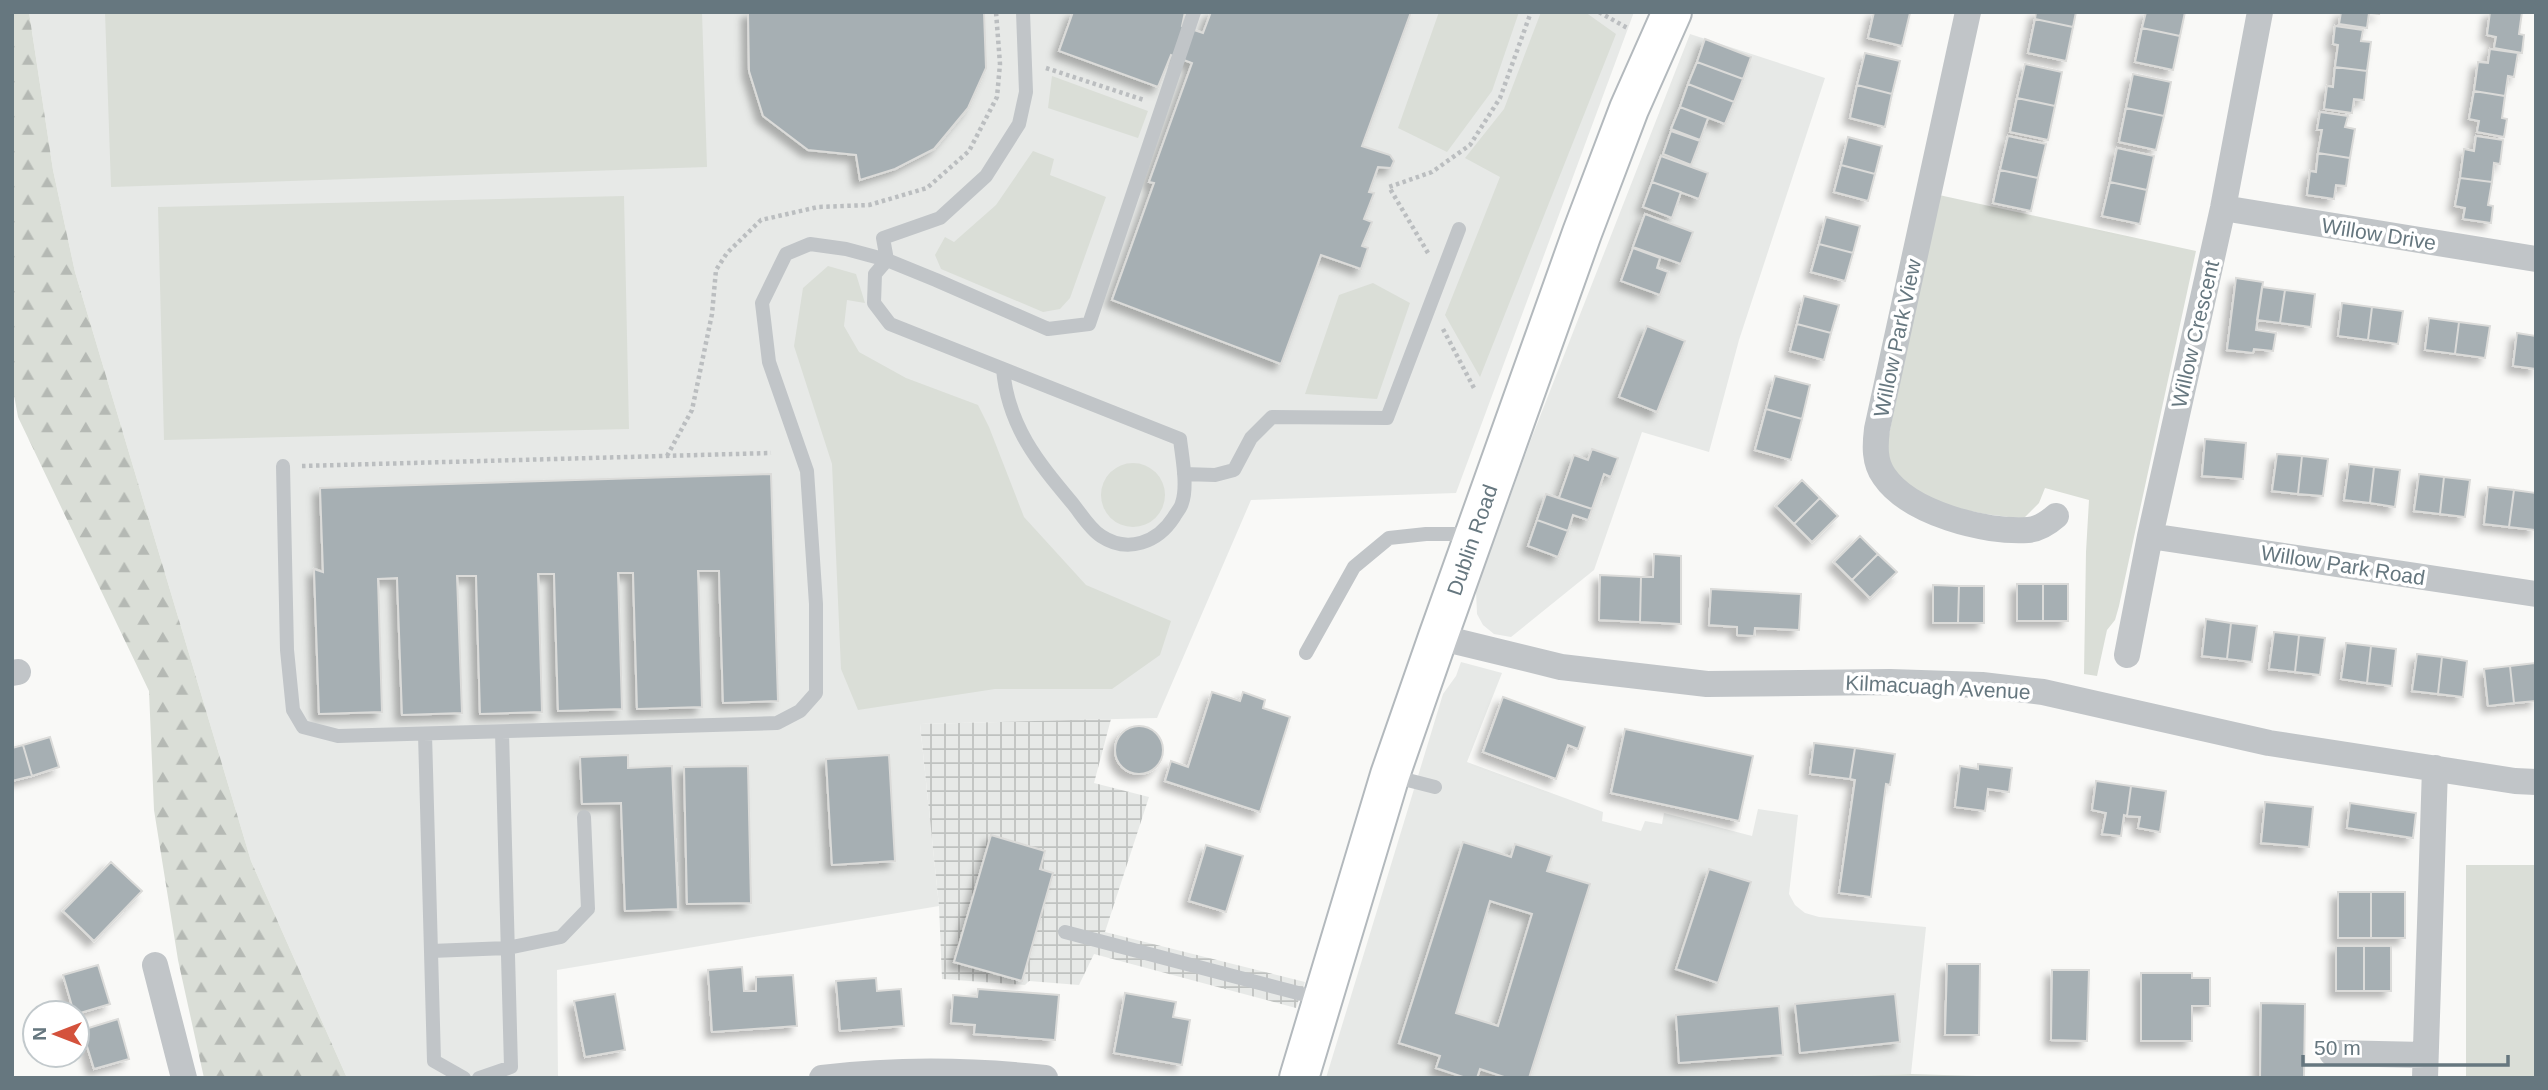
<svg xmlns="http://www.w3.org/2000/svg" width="2548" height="1090" viewBox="0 0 2548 1090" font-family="Helvetica,sans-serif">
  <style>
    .built { fill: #e7e9e7 }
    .industrial { fill: url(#industrial-grid) }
    .grass { fill: #daded7 }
    .forest { fill: url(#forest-firs) }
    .building { fill: #a6afb3; stroke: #dbdbd9; stroke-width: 2; fill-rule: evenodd; filter: url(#shadow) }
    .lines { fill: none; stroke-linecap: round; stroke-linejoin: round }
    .secondary-casing { stroke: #b3b9bd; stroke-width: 42 }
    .path { stroke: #bbbec0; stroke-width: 4.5; stroke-dasharray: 3.5 3.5; stroke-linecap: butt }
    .lane { stroke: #c1c5c8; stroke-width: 14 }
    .street { stroke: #c1c5c8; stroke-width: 26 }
    .secondary { stroke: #fff; stroke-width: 38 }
    .labels { text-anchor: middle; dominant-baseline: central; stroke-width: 7; stroke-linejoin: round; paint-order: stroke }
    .street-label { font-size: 21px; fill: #66777f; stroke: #fff }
  </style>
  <defs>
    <pattern id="industrial-grid" width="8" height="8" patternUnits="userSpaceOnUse" patternTransform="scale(1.75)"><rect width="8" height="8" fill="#e7e9e7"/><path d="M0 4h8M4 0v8" fill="none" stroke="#bfc2c0"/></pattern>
    <pattern id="forest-firs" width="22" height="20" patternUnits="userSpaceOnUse" patternTransform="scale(1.75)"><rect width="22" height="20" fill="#daded7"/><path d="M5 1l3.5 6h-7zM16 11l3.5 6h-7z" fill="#b5b9b4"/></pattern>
    <filter id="shadow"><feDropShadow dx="-6" dy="6" stdDeviation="3.5" flood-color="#0004"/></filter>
  </defs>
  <rect width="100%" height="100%" fill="#f9f9f7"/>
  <path class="built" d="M29,12H1634L1456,493L1251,500L1157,718L920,724L939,906L557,970L558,1078H347L251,861L75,272L53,170Z
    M1690,34L1825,78L1739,340L1709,452L1642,432L1594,570L1511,637L1494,634L1483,625L1477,614L1476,590L1530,442Z
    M1461,662L1502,673L1467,762L1603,812L1602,821L1641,831L1645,821L1662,824L1664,813L1752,836L1758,809L1798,815L1789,894L1795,905L1805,913L1819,917L1926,927L1911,1074L1792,1078H1326L1443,694L1456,676Z"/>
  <path class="industrial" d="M1111,719L1094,783L1149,797L1105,932L1305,982L1296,1008L1094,954L1079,985L1029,981L1025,985L942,979L939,906L920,724Z"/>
  <path class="grass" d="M105,12H702L707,167L111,187Z
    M1439,12H1519L1492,91L1447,152L1398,128Z
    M1541,12H1585L1616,34L1480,377L1445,315L1500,177L1465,158L1504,109Z
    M1052,76L1148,111L1138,138L1048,108Z
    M1033,151L1054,159L1050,175L1106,197L1070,298L1060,309L1043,312L941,269L935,255L945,237L954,242L996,205Z
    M1939,195L2196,251L2119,606L2115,620L2107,630L2097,676L2084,674L2086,552L2089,500L2045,488L2039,503L2024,518C1985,516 1924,506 1897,475C1889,466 1888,455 1887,444Z
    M624,196L629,429L164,440L158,207Z
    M828,266L856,274L865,303L847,300L844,326L859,352L906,378L978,405L989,427L1024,517L1086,585L1171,621L1160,655L1112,689H995L858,710L841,669L832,464L794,346L803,288Z
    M1373,283L1410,303L1377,399L1305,394L1339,295Z
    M1101 495a32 32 0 1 1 64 0a32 32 0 1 1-64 0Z
    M2466,865H2536V1078H2466Z
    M1911,1074L2042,1078H1792Z"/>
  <path class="forest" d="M12,12H29L53,170L75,272L251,861L347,1078H204L178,960L154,810L149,691L18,417L12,384Z"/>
  <path class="building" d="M748,12H984L986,68L968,108L934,149L895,169L860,180L856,155L808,150L763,116L749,71Z
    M1073,12H1185L1182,26L1203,33L1211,12H1411L1362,146L1390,155L1394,161L1391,168L1378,167L1369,192L1374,193L1364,219L1372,222L1362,246L1368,248L1361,269L1321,255L1281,364L1112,300L1154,183L1149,182L1192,63L1171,55L1158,87L1059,51Z
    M1874,12L1910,13L1902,46L1868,38Z
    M2036,12H2076L2073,27L2035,19Z
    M2146,12H2185L2180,36L2142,28Z
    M2341,12H2379V14L2369,13L2367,28L2339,24Z
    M2490,12H2522L2519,34L2524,35L2522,53L2494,48L2496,37L2487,35Z
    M2035,19L2073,27L2066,61L2028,53Z
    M2335,26L2363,30L2361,41L2371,42L2367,71L2335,67L2338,45L2333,44Z
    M2142,28L2180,36L2173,70L2135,62Z
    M1705,39L1751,57L1743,79L1697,62Z
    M2490,49L2518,53L2514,77L2508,76L2505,96L2474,91L2478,62L2488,63Z
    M1865,53L1900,61L1892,94L1857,85Z
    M1697,62L1743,79L1734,102L1688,84Z
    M2025,64L2062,72L2055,106L2017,98Z
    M2335,67L2367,71L2364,100L2354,99L2352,113L2324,109L2327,86L2333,87Z
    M2133,74L2171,82L2164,116L2126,108Z
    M1688,84L1734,102L1725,124L1680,107Z
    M1857,85L1892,94L1885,127L1850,118Z
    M2474,91L2505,96L2502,118L2507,119L2504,137L2477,132L2479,121L2469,119Z
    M2017,98L2055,106L2048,140L2010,132Z
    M1680,107L1708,118L1700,140L1671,129Z
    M2126,108L2164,116L2156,150L2119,142Z
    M2320,112L2348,116L2345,127L2355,129L2350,158L2318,153L2322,130H2317Z
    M1671,131L1700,141L1691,165L1663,154Z
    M2008,136L2046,144L2038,178L2000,170Z
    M2476,136L2503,140L2500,164L2494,163L2492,182L2460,178L2464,149L2474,151Z
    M1848,137L1882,146L1875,174L1841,165Z
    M2117,148L2154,156L2147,190L2110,182Z
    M2318,153L2350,158L2346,186L2336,185L2334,199L2307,195L2310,171L2316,172Z
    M1661,156L1708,173L1699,199L1652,182Z
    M1841,165L1875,174L1868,201L1834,192Z
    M2000,170L2038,178L2031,211L1993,203Z
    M2460,178L2492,182L2488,205L2493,206L2491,223L2463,219L2465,208L2455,206Z
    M1652,182L1681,192L1672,218L1643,207Z
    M2110,182L2147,190L2140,224L2102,216Z
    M1645,214L1693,232L1681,264L1633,247Z
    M1826,217L1860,226L1853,253L1819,244Z
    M1819,244L1853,253L1845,281L1811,272Z
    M1633,248L1660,258L1657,268L1668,272L1660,295L1621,281Z
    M2236,278L2263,282L2256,330L2276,333L2273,351L2254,349L2253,353L2227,350Z
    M2262,287L2285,290L2280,323L2257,320Z
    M2285,290L2315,294L2311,327L2280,323Z
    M1804,296L1839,305L1831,333L1797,324Z
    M2342,303L2372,307L2368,340L2338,336Z
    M2372,307L2403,311L2398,344L2368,340Z
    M2429,318L2459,322L2455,354L2425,350Z
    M2459,322L2490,326L2485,358L2455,354Z
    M1797,324L1831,333L1824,360L1790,351Z
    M1647,326L1685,341L1657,412L1619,397Z
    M2517,333L2536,336V369L2513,366Z
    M1775,376L1810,385L1802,419L1766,409Z
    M1766,409L1802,419L1791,460L1755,450Z
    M2205,439L2246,443L2243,479L2202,476Z
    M1592,449L1618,458L1611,477L1604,474L1592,509L1559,498L1574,455L1588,460Z
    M2277,454L2302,456L2298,494L2272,491Z
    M2302,456L2328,459L2323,496L2298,494Z
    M2349,464L2374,467L2370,503L2344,500Z
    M2374,467L2400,470L2395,507L2370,503Z
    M771,474L778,701L723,703L719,571H698L702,707L637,709L633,573H618L622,709L558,711L554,574H538L542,712L480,714L476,576H457L462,713L402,715L397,578L378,579L382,712L319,714L314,569L323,572L320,488Z
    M2419,474L2444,477L2440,514L2414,511Z
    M2444,477L2470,480L2465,517L2440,514Z
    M1802,480L1820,498L1794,524L1776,506Z
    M2488,487L2514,490L2509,527L2484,524Z
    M2514,490L2536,493L2535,530L2509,527Z
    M1546,494L1592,509L1588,520L1573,515L1568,531L1537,520Z
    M1820,498L1838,516L1812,542L1794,524Z
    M1537,520L1568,531L1558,557L1528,546Z
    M1860,536L1878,554L1852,580L1834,562Z
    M1654,554L1681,556V624L1640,622L1641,577H1653Z
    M1878,554L1897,572L1870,598L1852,580Z
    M1600,575L1641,577L1640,622L1599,620Z
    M2017,584H2043V621H2017Z
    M2043,584H2068V621H2043Z
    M1933,585L1959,586L1958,623H1933Z
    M1959,586H1984V623H1958Z
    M1711,589L1801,594L1799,630L1755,628L1754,636L1737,635V627L1709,625Z
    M2206,619L2231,623L2227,659L2202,656Z
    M2231,623L2257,626L2252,662L2227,659Z
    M2274,632L2299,635L2295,672L2269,669Z
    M2299,635L2325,638L2320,675L2295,672Z
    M2346,643L2371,646L2367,683L2341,679Z
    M2371,646L2396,649L2392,686L2367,683Z
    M2417,654L2442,657L2438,694L2412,691Z
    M2442,657L2467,661L2463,697L2438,694Z
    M2535,663L2536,701L2514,703L2510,666Z
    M2510,666L2514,703L2488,706L2484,669Z
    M1212,692L1240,701L1243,692L1265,700L1263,708L1290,717L1260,812L1165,781L1171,761L1188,767Z
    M1503,697L1585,727L1578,749L1568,745L1556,779L1483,752Z
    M1115 750a24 24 0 1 1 48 0a24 24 0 1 1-48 0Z
    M1625,729L1753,756L1739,821L1611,793Z
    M50,737L59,767L32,776L23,745Z
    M1814,743L1855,748L1850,779L1810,774Z
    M23,745L32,776L12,781V748Z
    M1855,748L1895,754L1890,785L1886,784L1871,897L1839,893L1855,780L1850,779Z
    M628,755V768L672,766L678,909L625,911L621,803L582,804L580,757Z
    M889,755L895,861L832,865L826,759Z
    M1978,764L2012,768L2009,792L1988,789L1985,811L1955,807L1960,766L1978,769Z
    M748,766L751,903L687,904L684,767Z
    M2096,781L2131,786L2127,816L2124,815L2121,836L2102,834L2106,813L2092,810Z
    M2131,786L2166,791L2160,832L2138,828L2140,817L2127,816Z
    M2265,802L2313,807L2309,847L2261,843Z
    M2350,803L2416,813L2413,838L2347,828Z
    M991,835L1045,851L1040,869L1053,873L1022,981L954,962Z
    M1463,842L1511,857L1515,844L1552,856L1547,871L1590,884L1529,1078H1507L1480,1069L1477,1078H1466L1436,1068L1440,1056L1399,1043ZM1490,901L1532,914L1498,1026L1456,1013Z
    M1206,845L1243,856L1226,912L1189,901Z
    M111,862L142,891L94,941L63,911Z
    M1709,869L1751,882L1718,983L1676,969Z
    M2338,892H2371V938H2338Z
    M2371,892H2405V938H2371Z
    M2336,946H2364V991H2336Z
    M2364,946H2391V991H2364Z
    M1947,964H1980L1979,1035H1945Z
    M98,965L110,1004L77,1014L74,1013L63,975Z
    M742,967L744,991H756V977L793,975L797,1026L712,1032L708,970Z
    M2052,970H2089L2087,1041L2051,1040Z
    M2141,973H2192V978H2210V1006H2192V1041H2141Z
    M876,978L877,991L901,989L904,1026L840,1031L836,981Z
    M978,989L1059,995L1055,1040L974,1034L975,1025L951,1023L953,995L977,997Z
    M1125,993L1176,1002L1173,1017L1190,1020L1182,1065L1114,1053Z
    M615,994L625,1050L585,1057L574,1001Z
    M1895,994L1900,1042L1800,1053L1795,1004Z
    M2261,1003L2305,1004L2304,1078H2260Z
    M1779,1006L1783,1055L1679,1063L1676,1015Z
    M118,1019L129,1059L94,1069L82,1030Z"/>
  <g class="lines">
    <g class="secondary-casing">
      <path id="secondary" d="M1299,1078L1390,775L1438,637L1582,233L1629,109L1672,12"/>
    </g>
    <path class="path" d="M1599,12L1629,29
      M1046,68L1144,100
      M1428,253L1389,187L1432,172L1470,145L1500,98L1531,12
      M1443,329L1475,390
      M667,456L692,410L712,314L716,270L727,253L761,220L818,207L869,205L927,188L969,151L997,97L1000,64L996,12
      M302,466L771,453"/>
    <path class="lane" d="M1003,369C1008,426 1037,461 1073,504C1081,514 1090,529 1101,536C1128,554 1158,542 1174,517C1176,513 1181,508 1182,503C1188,486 1182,457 1180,439L890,324L874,303L875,274L887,260L883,238L940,218L986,176L1019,124L1026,92L1023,12
      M283,466L287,650L293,710L303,727L338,736L777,723L800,711L816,693V604L807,471L769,362L762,303L786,254L810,244L846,249L887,260L936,280L1048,329L1089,324L1194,12
      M1184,474L1215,475L1234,470L1251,438L1272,417L1387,418L1459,229
      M1306,653L1354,567L1389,538L1426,534H1471
      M425,734L434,1061L464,1078
      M1392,776L1435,787
      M1065,932L1321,999
      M431,951L508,948L561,937L588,909L584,817
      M479,1078L511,1067L502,732"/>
    <path class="street" d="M1968,12L1877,429C1875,445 1874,462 1884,476C1909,513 1985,533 2028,530C2039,529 2048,523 2056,516
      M2223,208L2536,259
      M2150,536L2536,594
      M1438,637L1561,667L1707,684L1890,682L1982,685L2043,692L2269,743L2515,781L2536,782
      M2127,655L2150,536L2223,208L2260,12
      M12,673L18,672
      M155,965L184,1078
      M2332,1053L2425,1055
      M822,1078C896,1069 972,1070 1045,1078
      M2425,1078L2435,768"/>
    <use href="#secondary" class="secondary"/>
  </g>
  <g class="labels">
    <g class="street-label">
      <text transform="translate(2379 234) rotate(9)">Willow Drive</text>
      <text transform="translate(2195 334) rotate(-77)">Willow Crescent</text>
      <text transform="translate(1897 338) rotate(-78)">Willow Park View</text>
      <text transform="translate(1472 540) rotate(-71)">Dublin Road</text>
      <text transform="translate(2343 565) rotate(9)">Willow Park Road</text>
      <text transform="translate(1938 687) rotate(3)">Kilmacuagh Avenue</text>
    </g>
  </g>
  <rect width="2548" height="1090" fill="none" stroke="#66777f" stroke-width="28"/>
  <g transform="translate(56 1034) rotate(270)"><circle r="33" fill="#ffffff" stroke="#c2c9cc" stroke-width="2"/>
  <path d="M0-5L12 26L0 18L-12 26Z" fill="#d4523c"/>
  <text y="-10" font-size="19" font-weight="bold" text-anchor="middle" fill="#66777f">N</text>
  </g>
  <path d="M2303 1055v10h205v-10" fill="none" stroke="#66777f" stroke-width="3.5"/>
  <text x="2314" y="1055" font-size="21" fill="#66777f" stroke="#ffffff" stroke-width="5" paint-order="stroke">50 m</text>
</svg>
